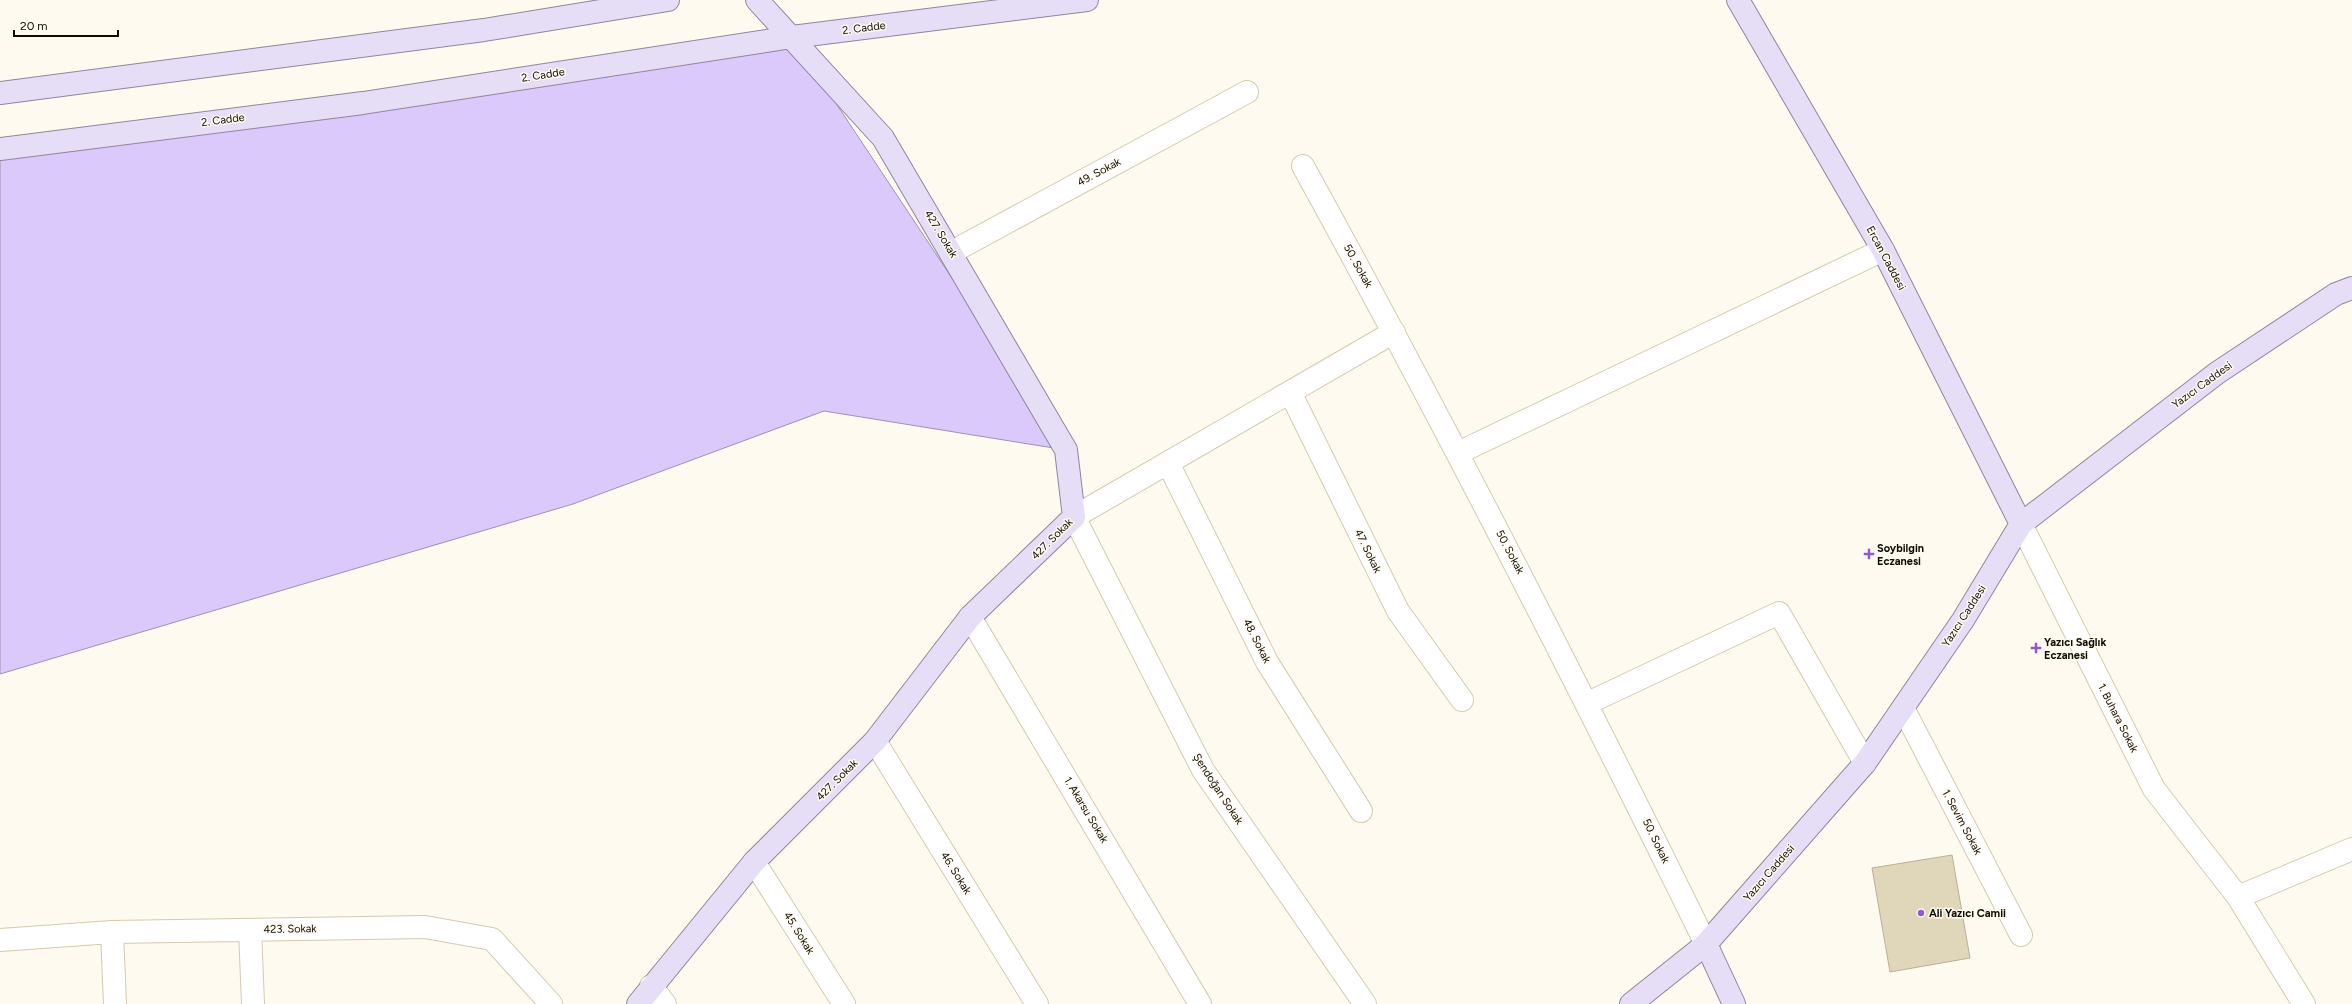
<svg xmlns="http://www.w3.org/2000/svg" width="2352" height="1004" viewBox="0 0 2352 1004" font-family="Figtree,sans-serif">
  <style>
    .water { fill: #dcc9fc; stroke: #9f90b2 }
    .building { fill: #e0d6ba; stroke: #bab096 }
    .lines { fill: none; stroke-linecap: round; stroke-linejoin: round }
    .minor-casing { stroke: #d4caae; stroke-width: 24 }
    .major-casing { stroke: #91859d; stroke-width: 24 }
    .minor { stroke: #fff; stroke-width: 22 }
    .major { stroke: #e6ddf6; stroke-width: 22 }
    .poi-dot { fill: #9059d1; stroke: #fefaef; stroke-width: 1.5 }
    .labels { text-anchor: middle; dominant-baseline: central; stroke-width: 3; stroke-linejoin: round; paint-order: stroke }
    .street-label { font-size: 11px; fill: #100c04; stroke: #fefaef }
    .poi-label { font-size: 11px; font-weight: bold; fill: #100c04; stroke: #fefaef; text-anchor: start }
  </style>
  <rect width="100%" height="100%" fill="#fefaef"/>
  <path class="water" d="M792,37L1066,450L824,411L573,504L0,674V140Z"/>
  <path class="building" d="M1952,855L1970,958L1890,972L1872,868Z"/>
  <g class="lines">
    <g class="minor-casing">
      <path id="minor" d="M1303,166C1444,422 1577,682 1706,944
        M952,252L1247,92
        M1290,392L1398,611L1462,700
        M1458,453L1883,250
        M1168,463L1267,662L1361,811
        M2021,524L2154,789L2238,897L2304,1004
        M970,617L1200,1004
        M1588,703L1779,613L1865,763
        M1903,708L2021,935
        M875,741L1037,1004
        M754,862L844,1004
        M2238,897L2352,849
        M250,930L253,1004
        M112,932L115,1004
        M0,940L112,932L425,927L492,939L551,1004
        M651,986L665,1004
        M1365,1004L1203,770L1074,517L1394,332"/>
    </g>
    <g class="major-casing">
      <path id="major" d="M1738,0L1883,250L2021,524
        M0,93L484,30L668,0
        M0,149L363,103L792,37L1087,0
        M1706,944L1734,1004
        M638,1004L754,862L875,741L970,617L1074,517L1066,450L883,138L757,0
        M1631,1004L1706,944L1865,763L1963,620L2021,524L2217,373L2336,294L2352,288"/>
    </g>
    <use href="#minor" class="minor"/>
    <use href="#major" class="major"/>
  </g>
  <g class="poi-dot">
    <path d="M1867 548h4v4h4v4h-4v4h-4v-4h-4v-4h4z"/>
    <path d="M2034 642h4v4h4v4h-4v4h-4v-4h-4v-4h4z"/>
    <circle cx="1921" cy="913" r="4"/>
  </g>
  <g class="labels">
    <g class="street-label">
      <text transform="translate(864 28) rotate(-7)">2. Cadde</text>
      <text transform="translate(543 75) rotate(-9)">2. Cadde</text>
      <text transform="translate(223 120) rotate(-7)">2. Cadde</text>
      <text transform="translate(1099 172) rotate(-28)">49. Sokak</text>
      <text transform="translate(941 234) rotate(59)">427. Sokak</text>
      <text transform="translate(1886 258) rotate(62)">Ercan Caddesi</text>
      <text transform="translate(1358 266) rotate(61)">50. Sokak</text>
      <text transform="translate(2202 385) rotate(-36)">Yazıcı Caddesi</text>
      <text transform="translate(1052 539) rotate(-45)">427. Sokak</text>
      <text transform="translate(1368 551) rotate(64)">47. Sokak</text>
      <text transform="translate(1510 552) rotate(62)">50. Sokak</text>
      <text transform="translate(1964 616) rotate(-57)">Yazıcı Caddesi</text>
      <text transform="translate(1257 641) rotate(63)">48. Sokak</text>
      <text transform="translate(2118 718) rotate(63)">1. Buhara Sokak</text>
      <text transform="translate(837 780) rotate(-45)">427. Sokak</text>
      <text transform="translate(1218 789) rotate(57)">Şendoğan Sokak</text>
      <text transform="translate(1086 810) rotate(59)">1. Akarsu Sokak</text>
      <text transform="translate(1962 822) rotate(62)">1. Sevim Sokak</text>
      <text transform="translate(1656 841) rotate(64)">50. Sokak</text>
      <text transform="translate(956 873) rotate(58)">46. Sokak</text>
      <text transform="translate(1769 873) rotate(-49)">Yazıcı Caddesi</text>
      <text transform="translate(290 929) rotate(-1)">423. Sokak</text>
      <text transform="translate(799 933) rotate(58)">45. Sokak</text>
    </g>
    <g class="poi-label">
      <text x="1877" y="548">Soybilgin<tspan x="1877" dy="13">Eczanesi</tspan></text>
      <text x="2044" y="642">Yazıcı Sağlık<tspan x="2044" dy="13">Eczanesi</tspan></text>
      <text x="1929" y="913">Ali Yazıcı Camii</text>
    </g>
  </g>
  <path d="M14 30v6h104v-6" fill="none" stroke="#100c04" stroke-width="2"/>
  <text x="20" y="30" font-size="12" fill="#100c04" stroke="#fefaef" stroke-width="3" paint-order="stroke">20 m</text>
</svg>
